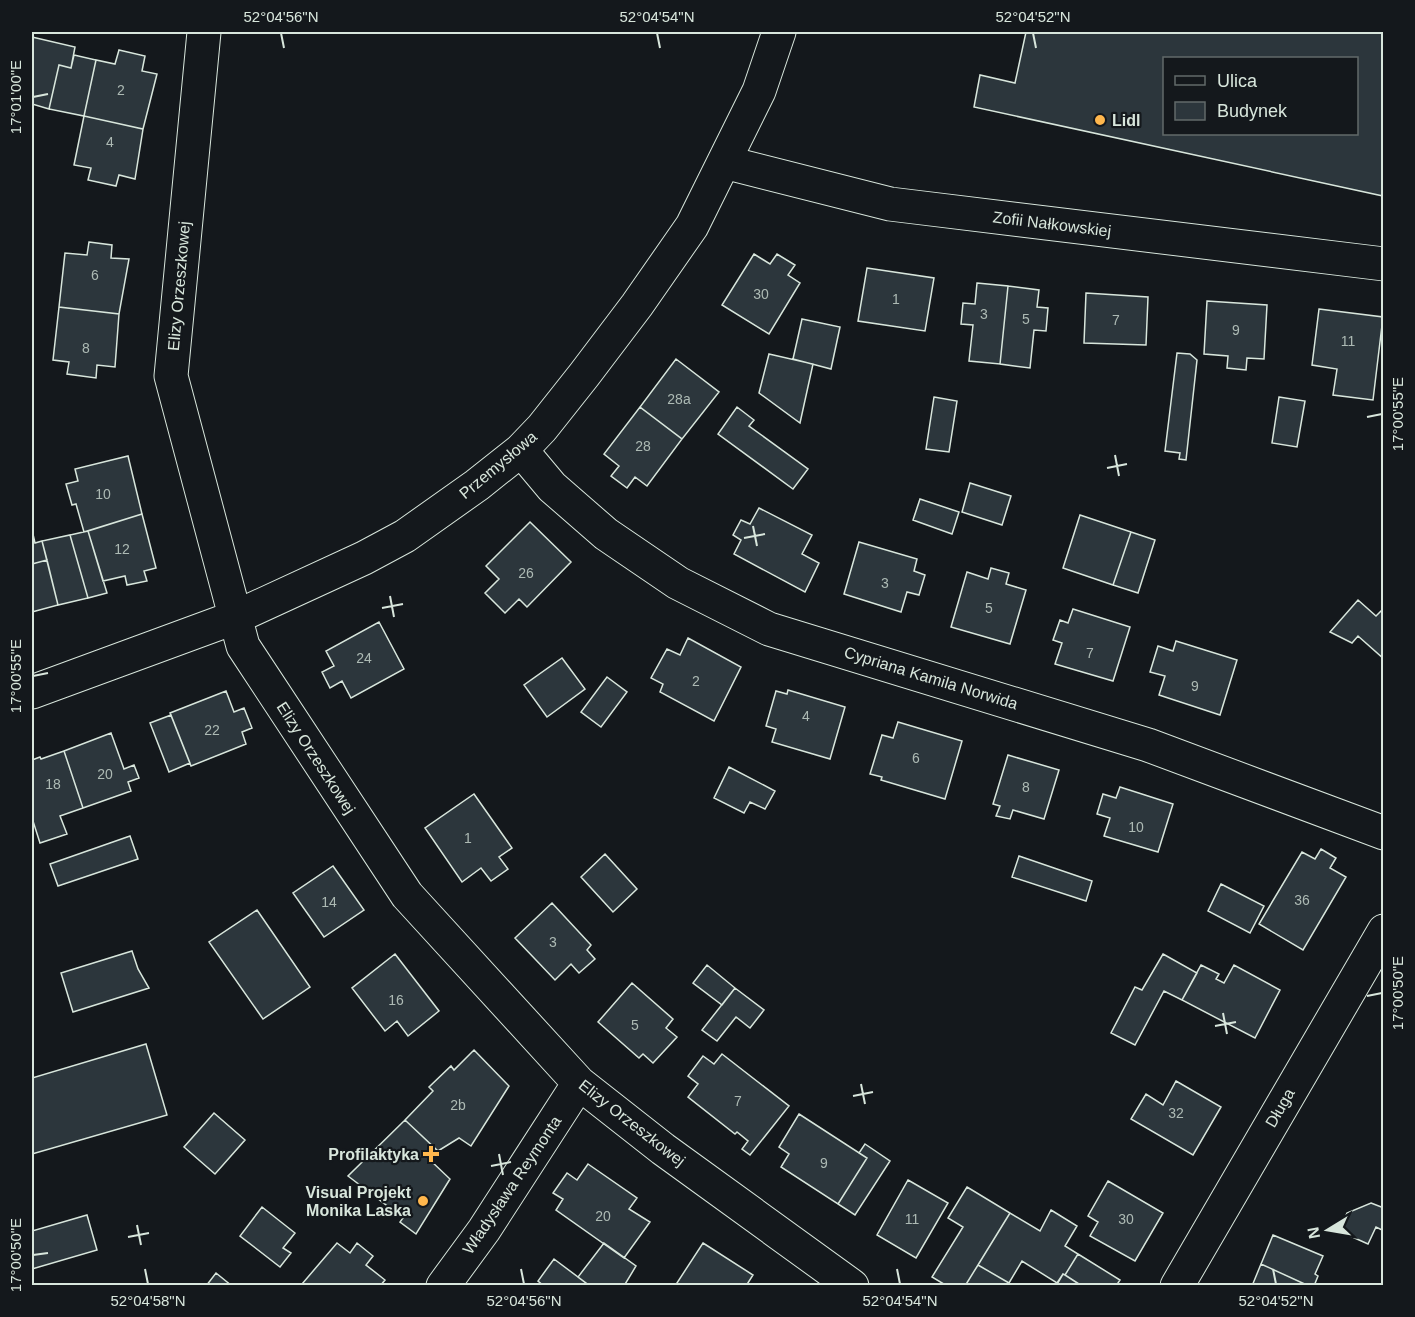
<svg xmlns="http://www.w3.org/2000/svg" width="1415" height="1317" viewBox="0 0 1415 1317" font-family="Helvetica,sans-serif">
  <style>
    .building { fill: #2c363c; stroke: #d8e6dc; stroke-width: 1.5; fill-rule: evenodd }
    .lines { fill: none; stroke-linecap: round; stroke-linejoin: round }
    .minor-casing { stroke: #d8e6dc; stroke-width: 35 }
    .minor { stroke: #14181c; stroke-width: 33 }
    .ticks { fill: none; stroke: #d8e6dc; stroke-width: 2 }
    .poi-dot { fill: #ffb74d; stroke: #14181c; stroke-width: 2 }
    .labels { text-anchor: middle; dominant-baseline: central; stroke-width: 4.5; stroke-linejoin: round; paint-order: stroke }
    .number-label { font-size: 14px; fill: #adbab4 }
    .poi-label { font-size: 16px; font-weight: bold; fill: #d8e6dc; stroke: #14181c; text-anchor: end }
    .street-label { font-size: 16px; fill: #d8e6dc; stroke: #14181c }
    .neatline { fill: none; stroke: #d8e6dc; stroke-width: 2 }
    .ticks-label { font-size: 15px; text-anchor: middle; fill: #d8e6dc }
  </style>
  <rect width="100%" height="100%" fill="#14181c"/>
  <path class="building" d="M1026,32H1384L1383,196L974,107L980,75L1015,83ZM1164,58H1356V134H1164Z
    M32,37L75,47L71,68L59,65L49,109L32,104Z
    M119,50L145,56L142,71L157,74L143,129L84,116L96,60L115,64Z
    M74,55L96,60L84,116L49,109L59,65L71,68Z
    M84,116L143,129L135,179L119,175L116,186L88,180L91,168L74,165Z
    M89,242L112,245L111,258L129,259L119,314L59,307L65,253L87,255Z
    M754,254L770,264L777,254L795,265L788,275L800,283L769,334L722,305Z
    M867,268L934,278L925,331L858,321Z
    M977,283L1008,286L1000,364L969,361L973,325L961,324L963,303L975,304Z
    M1008,286L1039,290L1037,307L1048,308L1046,331L1034,330L1030,368L1000,364Z
    M1086,293L1148,297L1146,345L1084,343Z
    M1207,301L1267,305L1264,359L1247,358L1246,370L1227,368L1228,356L1204,354Z
    M59,307L119,314L115,367L97,365L96,378L67,374L69,362L53,360Z
    M1319,309L1383,317L1373,400L1333,395L1337,369L1312,365Z
    M802,319L840,327L831,369L793,359Z
    M1177,353L1190,354L1197,360L1186,460L1179,459L1180,453L1165,451Z
    M769,354L813,364L800,423L759,393Z
    M676,359L719,392L682,439L640,407Z
    M934,397L957,401L949,452L926,449Z
    M1279,397L1305,401L1297,447L1272,443Z
    M640,407L682,439L647,486L635,477L627,488L611,476L619,466L604,454Z
    M737,407L754,420L749,426L808,469L793,489L718,434Z
    M128,456L142,514L84,532L76,504L72,505L66,484L78,481L75,469Z
    M970,483L1011,496L1002,525L962,512Z
    M920,499L959,512L952,534L913,520Z
    M759,508L812,535L802,554L819,563L805,592L734,554L741,540L733,535L741,520L750,524Z
    M142,514L156,568L144,571L147,581L127,585L125,576L103,581L88,531Z
    M1080,515L1131,532L1113,585L1063,568Z
    M530,522L571,562L527,607L519,599L505,613L485,593L499,579L486,566Z
    M32,530L35,543L42,541L47,560L32,564Z
    M88,531L107,593L88,598L70,535Z
    M1131,532L1155,540L1138,593L1113,585Z
    M70,535L88,598L58,605L42,541Z
    M859,542L917,559L914,571L925,575L919,595L907,592L901,612L844,594Z
    M47,560L58,605L32,612V564Z
    M991,568L1009,573L1006,584L1026,590L1010,644L951,627L967,572L988,579Z
    M1358,600L1376,616L1384,608V659L1358,636L1352,643L1330,632Z
    M1073,609L1130,627L1113,681L1055,664L1062,643L1053,640L1060,620L1068,623Z
    M379,622L404,669L351,698L342,681L330,688L322,672L334,666L326,651Z
    M688,638L741,667L714,721L660,692L663,684L651,678L667,649L680,655Z
    M1176,641L1237,660L1220,715L1159,695L1165,676L1150,672L1158,646L1173,651Z
    M562,658L585,689L547,717L524,685Z
    M607,677L627,692L601,727L581,712Z
    M788,690L845,707L830,759L772,742L776,729L766,726L776,691L787,694Z
    M226,691L234,712L244,708L252,728L242,732L246,744L191,766L170,713Z
    M171,715L190,763L169,772L150,723Z
    M898,722L962,741L945,799L881,780L882,777L870,774L882,735L893,738Z
    M111,733L124,769L134,765L139,778L128,782L131,791L83,808L64,751Z
    M64,751L83,808L60,816L67,834L40,843L32,818V760L40,757L41,759Z
    M1008,755L1059,770L1044,819L1013,810L1010,819L996,816L1000,806L993,804Z
    M729,767L775,791L765,809L750,802L744,813L714,798Z
    M1120,787L1173,804L1158,852L1104,836L1110,818L1097,814L1103,794L1116,798Z
    M474,794L512,848L499,857L508,869L491,881L481,868L462,882L425,828Z
    M130,836L138,859L58,886L50,864Z
    M1321,849L1336,858L1330,868L1346,877L1303,950L1259,924L1302,852L1315,859Z
    M605,854L637,889L613,912L581,877Z
    M1019,856L1092,881L1086,901L1012,877Z
    M333,866L364,910L324,937L293,893Z
    M1221,884L1264,906L1250,933L1208,911Z
    M552,903L591,945L587,950L595,959L579,973L571,964L555,980L515,938Z
    M257,910L310,987L263,1019L209,942Z
    M132,951L138,969L149,988L73,1012L61,973Z
    M395,954L439,1011L408,1036L397,1021L385,1031L352,988Z
    M1163,954L1197,973L1182,1000L1164,991L1135,1045L1111,1033L1135,987L1142,990Z
    M707,965L735,988L722,1005L693,983Z
    M1201,965L1219,974L1216,979L1224,983L1234,965L1280,990L1255,1038L1182,1000Z
    M632,983L673,1019L666,1028L677,1037L653,1063L643,1054L639,1058L598,1022Z
    M735,988L764,1010L750,1028L736,1017L717,1041L702,1030Z
    M146,1044L167,1115L32,1154V1078Z
    M474,1050L509,1086L471,1146L459,1138L438,1151L405,1120L433,1091L429,1087L451,1066L454,1070Z
    M722,1054L789,1106L750,1155L742,1149L748,1141L737,1132L735,1134L688,1097L698,1084L688,1076L703,1056L714,1064Z
    M1176,1081L1221,1107L1193,1155L1131,1119L1146,1094L1163,1105Z
    M214,1113L245,1140L215,1174L184,1147Z
    M799,1114L867,1158L838,1204L781,1167L789,1154L779,1147Z
    M405,1120L438,1151L430,1160L450,1179L416,1234L400,1222L403,1218L348,1176Z
    M865,1144L890,1161L855,1215L838,1204L867,1158L859,1153Z
    M588,1164L637,1198L629,1209L650,1222L624,1258L556,1210L563,1199L553,1193L567,1173L577,1180Z
    M908,1180L948,1203L916,1258L877,1235Z
    M1108,1181L1163,1213L1135,1261L1090,1236L1098,1222L1088,1216Z
    M967,1187L1010,1213L965,1286H947L932,1277L963,1227L948,1218Z
    M1371,1203L1384,1208V1225L1382,1230L1376,1227L1368,1244L1339,1231L1347,1213Z
    M262,1207L295,1233L283,1248L291,1253L280,1267L240,1236Z
    M1051,1210L1077,1226L1065,1246L1078,1254L1065,1275L1063,1274L1057,1283L1022,1261L1009,1283L978,1265L1010,1213L1040,1231Z
    M87,1215L97,1250L32,1269V1231Z
    M1273,1235L1323,1256L1315,1274L1318,1276L1314,1286H1309L1261,1264Z
    M337,1243L350,1253L357,1243L373,1256L366,1265L385,1280L380,1286L302,1284Z
    M604,1243L636,1266L624,1286H590L578,1277Z
    M703,1243L753,1275L746,1286H675Z
    M1078,1254L1120,1280L1116,1286H1082L1065,1275Z
    M554,1259L590,1286H544L538,1281Z
    M1261,1264L1309,1286H1252Z
    M978,1265L1009,1283L1007,1286H965Z
    M216,1273L232,1286H206Z
    M1063,1274L1065,1275L1082,1286H1056Z"/>
  <g class="lines">
    <g class="minor-casing">
      <path id="minor" d="M204,32L171,376L243,646L407,895L579,1083L663,1149L852,1286
        M724,162L890,204L1384,264
        M521,450L552,487L606,534L678,583L769,629L1148,745L1384,833
        M32,692L236,617L364,558L405,536L477,485L521,450L542,428L584,375L637,305L692,226L759,91L779,32
        M443,1286L484,1230L579,1083
        M1177,1286L1384,931"/>
    </g>
    <use href="#minor" class="minor"/>
  </g>
  <path class="ticks" d="M281,33L284,48M657,33L660,48M1033,33L1036,48M33,97L48,94M1367,417L1382,414M1115,455L1119,476M1107,468L1127,464M753,526L757,546M744,538L765,534M390,596L394,617M382,608L403,604M33,676L48,673M1367,996L1382,993M1223,1013L1227,1034M1215,1026L1236,1022M861,1084L865,1104M853,1096L873,1092M499,1154L503,1175M491,1166L511,1162M137,1225L141,1245M128,1237L149,1233M33,1255L48,1253M145,1269L148,1284M521,1269L524,1284M897,1269L900,1284M1273,1269L1276,1284"/>
  <g class="poi-dot">
    <circle cx="1100" cy="120" r="6"/>
    <path d="M428 1145h6v6h6v6h-6v6h-6v-6h-6v-6h6z"/>
    <circle cx="423" cy="1201" r="6"/>
  </g>
  <g class="labels">
    <g class="number-label">
      <text x="121" y="90">2</text>
      <text x="110" y="142">4</text>
      <text x="95" y="275">6</text>
      <text x="761" y="294">30</text>
      <text x="896" y="299">1</text>
      <text x="984" y="314">3</text>
      <text x="1026" y="319">5</text>
      <text x="1116" y="320">7</text>
      <text x="1236" y="330">9</text>
      <text x="1348" y="341">11</text>
      <text x="86" y="348">8</text>
      <text x="679" y="399">28a</text>
      <text x="643" y="446">28</text>
      <text x="103" y="494">10</text>
      <text x="122" y="549">12</text>
      <text x="526" y="573">26</text>
      <text x="885" y="583">3</text>
      <text x="989" y="608">5</text>
      <text x="1090" y="653">7</text>
      <text x="364" y="658">24</text>
      <text x="696" y="681">2</text>
      <text x="1195" y="686">9</text>
      <text x="806" y="716">4</text>
      <text x="212" y="730">22</text>
      <text x="916" y="758">6</text>
      <text x="105" y="774">20</text>
      <text x="53" y="784">18</text>
      <text x="1026" y="787">8</text>
      <text x="1136" y="827">10</text>
      <text x="468" y="838">1</text>
      <text x="1302" y="900">36</text>
      <text x="329" y="902">14</text>
      <text x="553" y="942">3</text>
      <text x="396" y="1000">16</text>
      <text x="635" y="1025">5</text>
      <text x="738" y="1101">7</text>
      <text x="458" y="1105">2b</text>
      <text x="1176" y="1113">32</text>
      <text x="824" y="1163">9</text>
      <text x="603" y="1216">20</text>
      <text x="912" y="1219">11</text>
      <text x="1126" y="1219">30</text>
    </g>
    <g class="poi-label">
      <text x="1112" y="120" text-anchor="start">Lidl</text>
      <text x="419" y="1154">Profilaktyka</text>
      <text x="411" y="1192">Visual Projekt<tspan x="411" dy="18">Monika Laska</tspan></text>
    </g>
    <g class="street-label">
      <text transform="translate(1052 224) rotate(7)">Zofii Nałkowskiej</text>
      <text transform="translate(179 286) rotate(-85)">Elizy Orzeszkowej</text>
      <text transform="translate(498 465) rotate(-40)">Przemysłowa</text>
      <text transform="translate(931 678) rotate(17)">Cypriana Kamila Norwida</text>
      <text transform="translate(316 758) rotate(57)">Elizy Orzeszkowej</text>
      <text transform="translate(1280 1108) rotate(-60)">Długa</text>
      <text transform="translate(632 1123) rotate(38)">Elizy Orzeszkowej</text>
      <text transform="translate(512 1185) rotate(-56)">Władysława Reymonta</text>
    </g>
  </g>
  <rect width="1415" height="1317" fill="none" stroke="#14181c" stroke-width="66"/>
  <rect x="1163" y="57" width="195" height="78" fill="#14181c" stroke="#626a69" stroke-width="1.5"/>
  <rect x="1175" y="76" width="30" height="9" fill="#14181c" stroke="#626a69" stroke-width="1.5"/>
  <text x="1217" y="87" font-size="18" fill="#d8e6dc">Ulica</text>
  <rect x="1175" y="102" width="30" height="18" fill="#2c363c" stroke="#626a69" stroke-width="1.5"/>
  <text x="1217" y="117" font-size="18" fill="#d8e6dc">Budynek</text>
  <g transform="translate(1328 1230) rotate(259)" stroke="#14181c" stroke-width="4.5" paint-order="stroke">
  <path d="M0-4.5L10 22L0 15L-10 22Z" fill="#d8e6dc"/>
  <text y="-9" font-size="16" font-weight="bold" text-anchor="middle" fill="#d8e6dc">N</text>
  </g>
  <rect x="33" y="33" width="1349" height="1251" class="neatline"/>
  <g class="ticks-label">
    <text x="281" y="22">52°04'56"N</text>
    <text x="657" y="22">52°04'54"N</text>
    <text x="1033" y="22">52°04'52"N</text>
    <text transform="translate(16 97) rotate(-90)" y="5">17°01'00"E</text>
    <text transform="translate(1398 414) rotate(-90)" y="5">17°00'55"E</text>
    <text transform="translate(16 676) rotate(-90)" y="5">17°00'55"E</text>
    <text transform="translate(1398 993) rotate(-90)" y="5">17°00'50"E</text>
    <text transform="translate(16 1255) rotate(-90)" y="5">17°00'50"E</text>
    <text x="148" y="1306">52°04'58"N</text>
    <text x="524" y="1306">52°04'56"N</text>
    <text x="900" y="1306">52°04'54"N</text>
    <text x="1276" y="1306">52°04'52"N</text>
  </g>
</svg>
